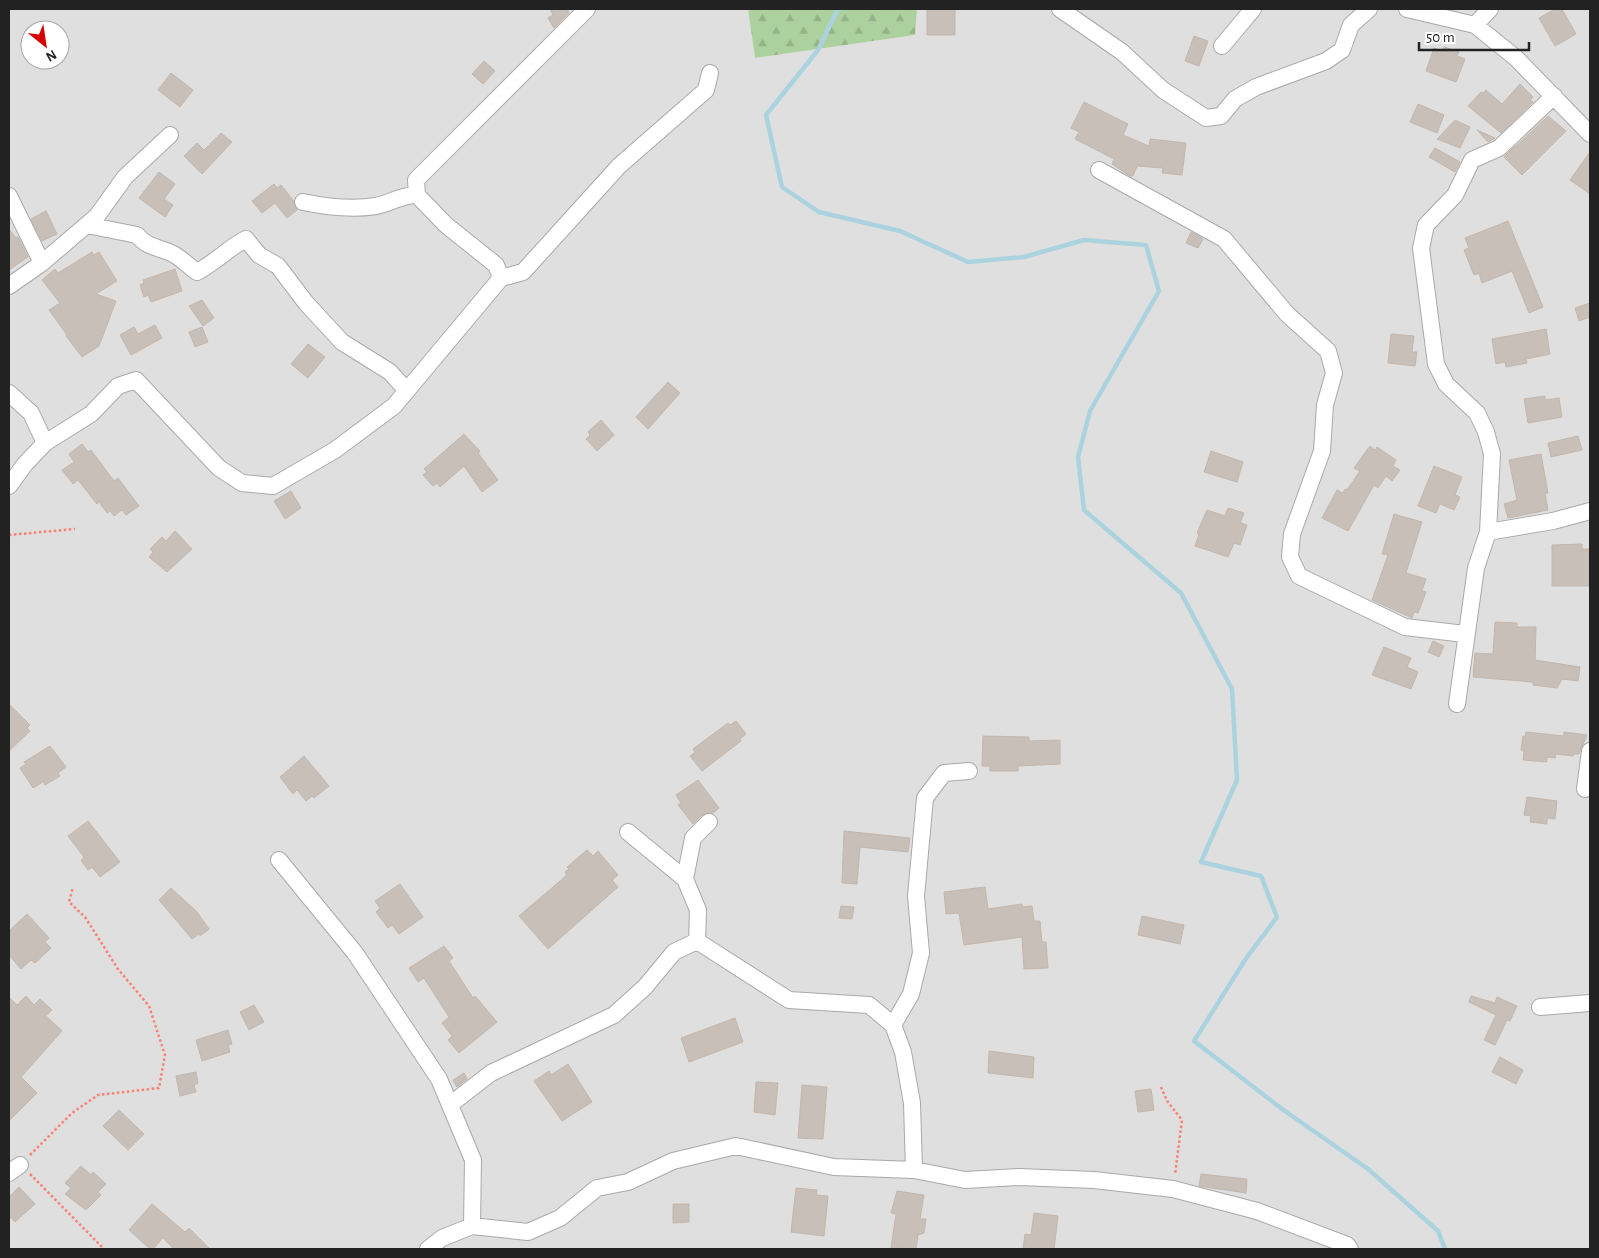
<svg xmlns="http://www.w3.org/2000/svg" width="1599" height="1258" viewBox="0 0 1599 1258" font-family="'Alegreya Sans',sans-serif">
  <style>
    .residential { fill: #e0dfdf; fill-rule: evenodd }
    .forest { fill: url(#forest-firs) }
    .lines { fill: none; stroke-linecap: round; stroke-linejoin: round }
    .stream { stroke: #aad3df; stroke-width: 4.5 }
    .building { fill: #c7bfb8; stroke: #c4b6ab }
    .street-casing { stroke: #a9a9a9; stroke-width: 18 }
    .path { stroke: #fa8072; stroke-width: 2.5; stroke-dasharray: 2.5 2.5; stroke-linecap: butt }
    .street { stroke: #fff; stroke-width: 16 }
  </style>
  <defs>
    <pattern id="forest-firs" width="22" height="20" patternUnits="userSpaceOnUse" patternTransform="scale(1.25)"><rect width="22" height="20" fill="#add19e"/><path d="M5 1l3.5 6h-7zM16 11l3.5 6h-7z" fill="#95b388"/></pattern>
  </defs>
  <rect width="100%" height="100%" fill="#f2efe9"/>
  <path class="residential" d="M9,9H748L755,58L915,35L917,9H1590V1249H9ZM30,30H60V60H30Z"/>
  <path class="forest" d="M748,9H917L915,35L755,58Z"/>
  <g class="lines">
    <path class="stream" d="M838,9L818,50L766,115L782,187L819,212L900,231L968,262L1024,257L1084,240L1146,245L1159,291L1090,411L1078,457L1084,510L1181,593L1232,689L1237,780L1201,862L1261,876L1277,917L1247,957L1194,1041L1282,1109L1368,1169L1438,1231L1445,1249"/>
  </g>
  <path class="building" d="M550,9H567L569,13L554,28L548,18L553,15Z
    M927,9H955V35H927Z
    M1555,9H1562L1576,34L1555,46L1539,18Z
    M1194,36L1208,41L1199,66L1185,61Z
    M1444,47L1459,52L1457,56L1465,59L1456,82L1426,71L1434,48L1443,51Z
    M484,61L495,71L483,84L472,74Z
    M171,73L193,90L180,107L158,90Z
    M1520,84L1533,97L1530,100L1533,102L1501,133L1468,106L1481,92L1483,93L1486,90L1502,104Z
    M1084,102L1128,124L1123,135L1149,146L1150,139L1186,143L1182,175L1162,173L1163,168L1137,166L1133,176H1130L1112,164L1114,159L1075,139L1079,132L1071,128Z
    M1418,104L1444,115L1437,133L1410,122Z
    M1548,116L1566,131L1522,175L1504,157L1515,146L1518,147L1516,146Z
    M1455,120L1470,127L1460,148L1437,139Z
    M1477,130L1495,138L1488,142Z
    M221,133L232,142L202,174L184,156L197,143L204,150Z
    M1435,148L1460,162L1455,172L1429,157Z
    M1590,152V194L1570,180Z
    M159,172L175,184L164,199L173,205L165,217L139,198Z
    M274,184L277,188L281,185L293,200L297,210L287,218L275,203L262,213L252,201Z
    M46,211L57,234L42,241L31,219Z
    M1508,221L1543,307L1529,313L1512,271L1482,283L1479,273L1474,275L1464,250L1469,248L1465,238Z
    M9,229L16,238L18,237L28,257L9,270Z
    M1191,232L1203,239L1198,248L1186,243Z
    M92,252L94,255L99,252L117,281L96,294L116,301L99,346L82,357L66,336L67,335L49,310L60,303L42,280L55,269L58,273Z
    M175,269L182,291L151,302L148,295L144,297L140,285L144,283L143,280Z
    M202,300L214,318L203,326L189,306Z
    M1590,303V317L1579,321L1575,308Z
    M155,325L162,338L131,355L120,335L134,327L138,334Z
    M202,327L208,342L195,347L189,332Z
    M1546,329L1550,354L1526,359L1527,363L1506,367L1505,362L1496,364L1492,339Z
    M1391,334L1414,336L1412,352H1417L1415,366L1388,363Z
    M308,344L325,357L308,378L291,364Z
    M668,382L680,393L648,429L636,417Z
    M1545,396V400L1559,398L1562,417L1528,423L1524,399Z
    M601,420L614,435L597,451L586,439L590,435L588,432Z
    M464,434L480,451L478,453L498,480L482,492L464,466L440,487L437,483L433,486L423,475L427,472L424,469Z
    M1578,436L1582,450L1551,457L1548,443Z
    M82,444L88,452L91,450L114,481L118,478L139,506L126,515L122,510L114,516L110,511L107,513L99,502L97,504L78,480L73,484L62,470L74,462L69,454Z
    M1370,446L1375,450L1377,447L1396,460L1393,466L1400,470L1392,481L1386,476L1378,488L1374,485L1348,531L1322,518L1337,490L1343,493L1345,489L1347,490L1360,471L1354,468Z
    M1211,451L1243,462L1237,482L1204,472Z
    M1541,454L1548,493H1545L1548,510L1508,518L1504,504L1517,500L1509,460Z
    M1434,466L1462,477L1455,495L1460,497L1454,510L1440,504L1436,513L1418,506Z
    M291,491L301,508L285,519L274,501Z
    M1228,508L1244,513L1240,523L1247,525L1240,545L1234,543L1228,557L1195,546L1199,534L1197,533L1207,510L1225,516Z
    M1394,514L1422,522L1406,573L1426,579L1422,591L1426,592L1418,613L1414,612L1412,618L1372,600L1388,555L1382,554Z
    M175,531L192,549L167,572L149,557L153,552L150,549L162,537L166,541Z
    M1582,544V549H1589V586H1552V545Z
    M1495,622L1517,623V627H1536L1535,660L1580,667L1578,681L1562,679L1557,688L1533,685V682L1473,677L1475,653L1493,654Z
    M1433,641L1444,646L1439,657L1428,652Z
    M1384,647L1411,658L1407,667L1418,672L1411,689L1372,675Z
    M9,704L30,725L27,728L30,731L9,751Z
    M736,721L746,734L740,739L741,741L702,771L690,756L695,752L693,749L728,723L730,725Z
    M1526,732L1564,736V732L1587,735L1579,754H1574L1573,756L1556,754L1555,758L1547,757V762L1523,760L1524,751L1521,750L1523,736L1525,737Z
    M983,736L1029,737V741L1060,740V764L1018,766V771H990V766H982Z
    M50,746L66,767L58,773L60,776L45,785L43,782L33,788L20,768L26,764L24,762Z
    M304,756L329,786L314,798L312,796L306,801L297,790L293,794L280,777Z
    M698,780L719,808L713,813L702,815L693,824L678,805L681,803L676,795Z
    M1527,797L1557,801L1555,819L1547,818V824L1530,822L1531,816L1524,815Z
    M88,821L120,862L100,877L92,867L88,870L81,860L84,857L68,836Z
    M844,831L910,838L908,852L860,847L857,884L842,883Z
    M587,850L593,856L598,851L618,875L612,880L618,887L548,949L519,916L567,875L565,872L569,869L567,867Z
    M400,884L423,917L399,934L392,925L388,928L376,912L380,908L375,901Z
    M985,887L988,909L1022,904L1023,907L1032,906L1034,921H1040L1042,942H1046L1048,968L1024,969L1022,937L964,945L959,913L946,914L944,892Z
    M171,888L197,912L209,929L200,936L199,934L192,939L159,900Z
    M841,906L854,907L852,919L839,918Z
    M27,914L49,938L45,942L51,948L35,963L31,960L21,969L9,955V931Z
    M1142,916L1184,925L1180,944L1138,935Z
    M444,946L453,958L449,961L473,998L475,996L497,1022L459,1053L448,1040L452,1036L442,1023L449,1017L424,978L418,982L409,968Z
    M26,996L34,1005L40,999L52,1010L46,1016L62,1031L21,1077L37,1093L9,1121V997L17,1005Z
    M1471,996L1495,1003L1497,997L1517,1006L1510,1021L1507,1020L1495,1045L1484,1040L1496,1015L1469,1002Z
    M254,1005L264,1022L249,1030L240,1012Z
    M735,1018L743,1042L689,1062L681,1038Z
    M228,1030L232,1044L228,1045L230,1052L202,1061L196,1040Z
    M989,1051L1034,1057L1033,1078L988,1073Z
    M1500,1057L1523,1070L1516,1084L1492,1072Z
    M568,1064L592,1102L562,1121L534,1081L549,1071L551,1075Z
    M196,1072L198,1083L194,1085L196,1092L180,1096L176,1076Z
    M464,1073L467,1079L457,1087L453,1080Z
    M756,1082L778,1083L775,1115L754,1112Z
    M802,1085L827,1087L823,1139L798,1138Z
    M1151,1089L1154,1110L1138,1112L1135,1091Z
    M119,1110L144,1134L128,1150L103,1126Z
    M81,1166L91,1175L93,1172L106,1184L98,1192L101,1195L86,1210L65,1194L71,1188L65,1183Z
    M1201,1174L1247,1179L1246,1193L1199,1186Z
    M19,1187L35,1204L15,1222L9,1216V1197Z
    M796,1188L817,1190L816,1195L828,1196L824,1236L791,1232Z
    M897,1191L924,1195L920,1219H926L924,1233L918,1235L916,1249L891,1248L896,1214L891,1213Z
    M152,1204L185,1232L189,1228L210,1249H174L163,1238L153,1249H150L129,1230Z
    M673,1204H689V1222L673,1223Z
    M1034,1213L1058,1216L1054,1249H1023L1025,1234L1031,1235Z"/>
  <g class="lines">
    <g class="street-casing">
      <path id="street" d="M1060,9L1122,52L1163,90L1206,118L1221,116L1235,99L1256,87L1326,61L1342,50L1351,25L1369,9
        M1407,9L1475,25L1490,9
        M1475,25L1516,58L1590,134
        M1222,46L1253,9
        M1099,170L1224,239L1287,314L1328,351L1334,373L1325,405L1322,451L1292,534L1290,557L1299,576L1405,627L1465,634
        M9,196L42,263
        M303,202C327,207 351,210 376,206C391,203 401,195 417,195
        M87,225L137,235C148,249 162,247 175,255C183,260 190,267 197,272C215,263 228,248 246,239L259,255L278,266L306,303L342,342L390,372L407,391
        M501,278L523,272L619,166L706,90L710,73
        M9,286L42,263L97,216L125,177L170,135
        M9,393L31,413L45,443
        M9,486L25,464L45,443L91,414L118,386L136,380L219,468L242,483L273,486L335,450L394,406L501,278L496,265L446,225L417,195L416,180L587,9
        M1488,532L1492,454L1486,432L1477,413L1446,384L1436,364L1421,248L1426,225L1455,195L1472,160L1499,148L1554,96
        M1457,704L1476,568L1488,532L1553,521L1590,511
        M1585,789L1590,751
        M279,860L355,953L439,1079L473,1160L472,1226
        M685,879L693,838L709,822
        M697,941L789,1000L869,1005L893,1025L903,1052L912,1103L914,1170
        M1540,1007L1590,1003
        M893,1025L911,994L921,953L916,896L925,798L944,773L969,771
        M451,1104L491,1073L614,1015L645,987L674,952L697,941L698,910L685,879L628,832
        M9,1173L20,1165
        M428,1249L442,1238L472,1226L528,1232L560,1218L597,1188L628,1182L673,1161L736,1146L834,1167L914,1170L965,1180L1019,1177L1094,1180L1173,1189L1257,1211L1347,1245L1350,1249"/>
    </g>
    <path class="path" d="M9,535L75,529
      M1161,1087L1167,1101L1182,1120L1175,1175
      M30,1155L72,1113L98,1095L159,1088L165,1055L149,1006L118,969L85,917L69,902L73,887
      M30,1174L104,1249"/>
    <use href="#street" class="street"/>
  </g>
  <rect width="1599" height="1258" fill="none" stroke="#222222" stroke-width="20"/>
  <g transform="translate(45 45) rotate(150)"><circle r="24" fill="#ffffff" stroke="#a7a7a7"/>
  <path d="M0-4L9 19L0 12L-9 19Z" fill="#d40000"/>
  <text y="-8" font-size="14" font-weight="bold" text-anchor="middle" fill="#222222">N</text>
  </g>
  <path d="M1419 42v8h110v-8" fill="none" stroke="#222222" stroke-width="2.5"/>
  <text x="1426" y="42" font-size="15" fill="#222222" stroke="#ffffff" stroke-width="4" paint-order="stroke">50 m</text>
</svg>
